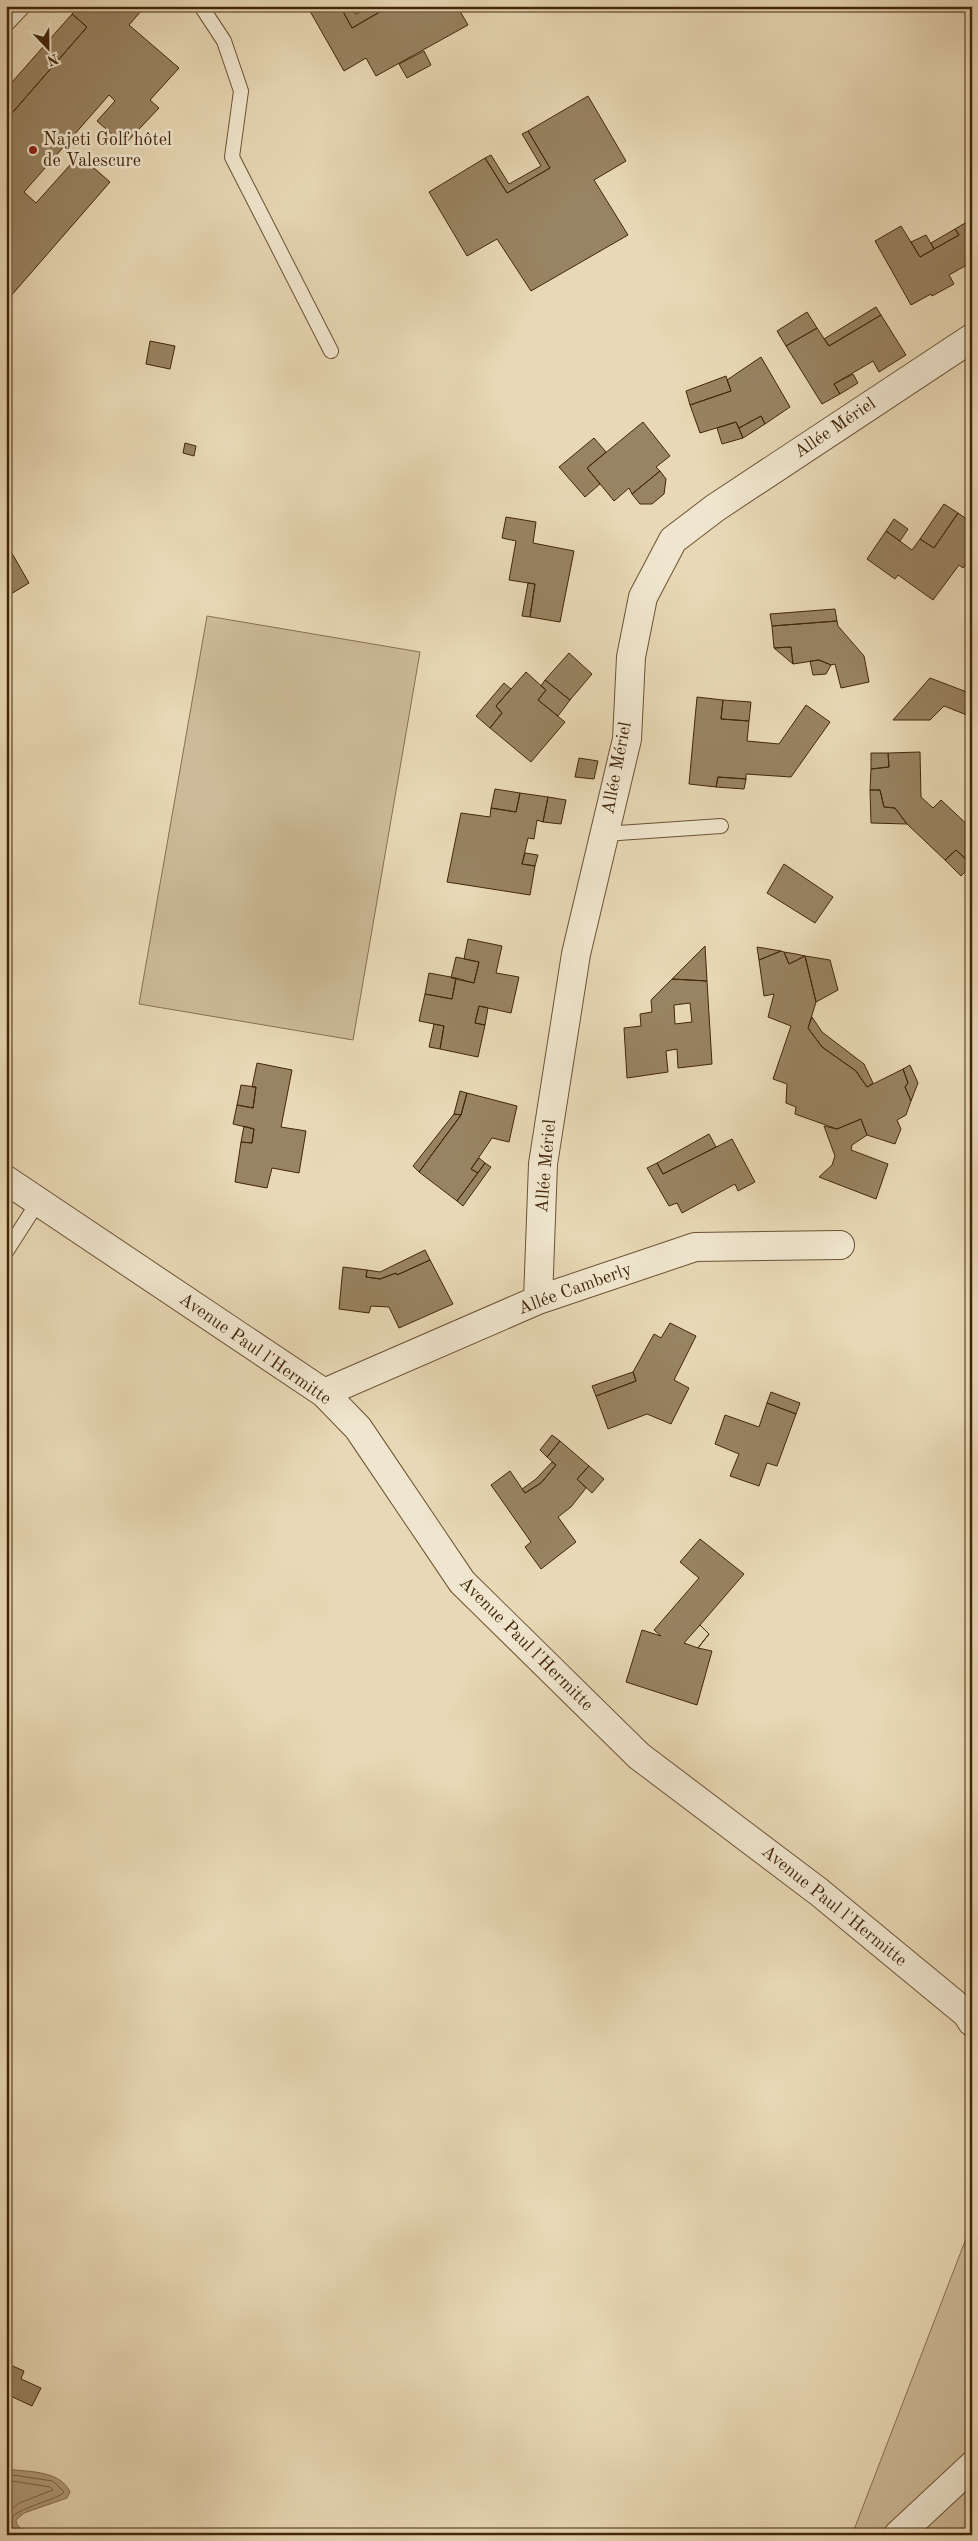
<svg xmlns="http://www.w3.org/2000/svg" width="978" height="2541" viewBox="0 0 978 2541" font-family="'Old Standard TT',serif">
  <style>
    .green { fill: #ccba98; stroke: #877050 }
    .water { fill: #b09b7a; stroke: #846c4c }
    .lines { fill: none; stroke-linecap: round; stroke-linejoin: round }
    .shore { stroke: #796041; stroke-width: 1 }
    .building { fill: #988362; stroke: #422608; fill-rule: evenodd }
    .lane-casing { stroke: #6c5233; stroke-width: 16 }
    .street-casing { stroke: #6c5233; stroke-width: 30 }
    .lane { stroke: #f0e6cf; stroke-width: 14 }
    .street { stroke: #f0e6cf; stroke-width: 28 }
    .poi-dot { fill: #8f2418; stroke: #f0e6cf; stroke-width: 2 }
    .labels { text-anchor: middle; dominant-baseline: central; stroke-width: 5; stroke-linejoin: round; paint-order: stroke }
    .poi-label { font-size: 18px; fill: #422608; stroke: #f0e6cf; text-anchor: start }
    .street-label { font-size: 18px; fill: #422608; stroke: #f0e6cf }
  </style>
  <rect width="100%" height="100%" fill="#e8d8b5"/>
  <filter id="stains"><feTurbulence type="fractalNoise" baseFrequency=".004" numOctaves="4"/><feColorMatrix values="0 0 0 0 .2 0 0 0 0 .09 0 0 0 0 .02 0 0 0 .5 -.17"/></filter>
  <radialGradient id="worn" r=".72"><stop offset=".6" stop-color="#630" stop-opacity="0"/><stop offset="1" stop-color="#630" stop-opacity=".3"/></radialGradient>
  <path class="green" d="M207,616L420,652L353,1040L139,1004Z
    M972,2223V2535H852Z"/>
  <path class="water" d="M6,2469C28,2472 60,2470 70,2492L67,2498L24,2513L16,2520C17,2529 23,2530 32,2531L35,2535H6Z"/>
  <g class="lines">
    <path class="shore" d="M6,2474L53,2481L64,2492C61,2498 25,2506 13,2516L12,2526L21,2535
      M6,2480L50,2487L53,2490L19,2503L6,2514"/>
  </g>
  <path class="building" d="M79,6H138L142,10L129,25L179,68L150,100L159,108L124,145L97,121L115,101L109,95L24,192L36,203L79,155L110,182L10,297L6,294V120L87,27L72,14Z
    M307,6H340L352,28L390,6H457L468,25L376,76L366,58L344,71Z
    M340,6H352L356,14L370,6H390L352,28Z
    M72,14L87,27L6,120V89Z
    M424,51L431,65L407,78L399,64Z
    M588,96L626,161L594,180L628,235L531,291L497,239L467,256L429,192L485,158L507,193L550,168L528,131Z
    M528,131L550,168L507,193L485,158L491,155L509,184L541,166L522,134Z
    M972,219V262L949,275L954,284L932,296L931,294L911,305L875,241L901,226L920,257L959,235L955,229Z
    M955,229L959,235L934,249L931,243Z
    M926,235L934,249L920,257L911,242Z
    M876,307L881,315L829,346L824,339Z
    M807,312L817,328L786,346L777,331Z
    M881,315L906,355L879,372L873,361L834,384L840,394L822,404L786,346L817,328L829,346Z
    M150,341L175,346L170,369L146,364Z
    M761,357L790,407L765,424L761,416L739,428L736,422L700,433L690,405L731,391L727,380Z
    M853,374L858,383L840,394L834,384Z
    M726,376L731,391L690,405L686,391Z
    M761,416L765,424L743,438L739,428Z
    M643,422L670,456L656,467L660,471L632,494L629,488L614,501L587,468Z
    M736,422L743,438L722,444L717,428Z
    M594,438L606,452L587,468L600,484L585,497L559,467Z
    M185,443L196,446L194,456L183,453Z
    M660,471L666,479L664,494L652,504H640L632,494Z
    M944,504L958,513L934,548L920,539Z
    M958,513L972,523V555L963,568L959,565L933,600L898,575L895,579L867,559L886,531L912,550L920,539L934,548Z
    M506,517L536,522L533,543L574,551L560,622L530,617L535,584L509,580L516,541L502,538Z
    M894,519L908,529L900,541L886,531Z
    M6,543L29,583L6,597Z
    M528,583L535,584L530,617L522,616Z
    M835,609L837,621L772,626L770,614Z
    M837,621L838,626L864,656L869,682L841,688L835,664L831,665L819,660L793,664L791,647L774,648L772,626Z
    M791,647L793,664L774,648Z
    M569,653L592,674L570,700L545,680Z
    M819,660L831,665L826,674L813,675L810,661Z
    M526,672L546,690L538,700L565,722L531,762L490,728L502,713L496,706Z
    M930,678L972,694V717L944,706L930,720H893Z
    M545,680L570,700L558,716L538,700L546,690L541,686Z
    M504,683L511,689L496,706L502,713L490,728L476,716Z
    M697,697L723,700L721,719L749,721L747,741L779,744L806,705L830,722L791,777L746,774V779L718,777L716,787L689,784Z
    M723,700L751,702L749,721L721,719Z
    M920,752L921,797L933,808L941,800L972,829V865L956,850L945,860L907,824L895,808L884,807L880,790H870L871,769L889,767L888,753Z
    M871,753H888L889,767L871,769Z
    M579,758L598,761L594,779L575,777Z
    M718,777L746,779L744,789L716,787Z
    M495,789L520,793L516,812L491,808Z
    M870,790H880L884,807L895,808L907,824L871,823Z
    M520,793L548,797L543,822L537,820L534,839L528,838L522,864L535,866L530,895L447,882L461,813L490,817L491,808L516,812Z
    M548,797L566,800L561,824L543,822Z
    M956,850L972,865L961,876L945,860Z
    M525,853L538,855L535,866L522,864Z
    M784,864L833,897L815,923L767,893Z
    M468,939L502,946L496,973L519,977L511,1013L479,1006L475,1023L485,1025L478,1057L440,1049L444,1026L419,1021L425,994L452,999L456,978L474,983L479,962L464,959Z
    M705,946L707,981L672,979Z
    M757,947L781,951L759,960Z
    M781,951L784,952L789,964L805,956L816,1002L808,1028L822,1047L856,1071L867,1087L903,1069L908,1083L905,1087L911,1101L906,1115L897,1120L901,1129L895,1144L867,1135L861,1119L837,1129L795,1114L796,1107L786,1103L787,1084L773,1079L791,1026L768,1017L774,994L764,996L759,960Z
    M784,952L796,954L805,956L789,964Z
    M805,956L830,960L838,990L816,1002Z
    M456,957L479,962L474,983L451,978Z
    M429,973L456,978L452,999L425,994Z
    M672,979L707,981L712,1064L678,1068L677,1049L666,1051L668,1072L627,1078L624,1028L641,1026L640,1014L652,1012L651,1000ZM690,1003L692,1022L675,1024L674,1005Z
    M479,1006L488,1008L485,1025L475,1023Z
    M812,1017L822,1032L864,1064L873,1083L867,1087L856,1071L822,1047L808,1028Z
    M434,1024L444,1026L440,1049L429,1047Z
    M257,1063L292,1070L281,1127L306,1131L299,1173L272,1168L267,1188L235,1182L241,1142L252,1143L254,1129L233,1124L237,1105L253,1108L256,1087H252Z
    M910,1065L918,1083L911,1101L905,1087L908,1083L903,1069Z
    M241,1085L256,1087L253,1108L237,1105Z
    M460,1091L467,1093L461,1115L454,1114Z
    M467,1093L517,1106L509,1142L492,1138L471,1169L478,1173L457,1201L419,1172L461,1115Z
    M454,1114L461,1115L419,1172L413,1166Z
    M861,1119L867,1135L852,1145L851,1150L888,1164L876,1199L819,1177L832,1165L835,1156L824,1126L837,1129Z
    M244,1126L254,1129L252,1143L241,1142Z
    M709,1134L716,1147L663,1174L657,1163Z
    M732,1139L755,1182L738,1191L735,1184L682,1213L677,1203L669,1206L647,1168L657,1163L663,1174Z
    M479,1158L485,1163L478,1173L471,1169Z
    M485,1163L491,1167L463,1206L457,1201Z
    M425,1250L430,1260L397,1275L396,1273L380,1279L366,1277L367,1270L380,1272Z
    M430,1260L453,1304L399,1328L389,1307L371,1306L369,1313L339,1309L343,1267L367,1270L366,1277L380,1279L396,1273L397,1275Z
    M670,1323L696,1336L674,1380L689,1388L671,1424L647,1414L608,1429L596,1396L636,1381L633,1372L654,1334L661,1338Z
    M633,1372L636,1381L596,1396L592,1386Z
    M771,1392L800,1403L796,1414L767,1403Z
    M767,1403L796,1414L777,1466L767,1463L759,1486L730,1476L739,1454L715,1444L725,1415L759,1427Z
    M552,1435L560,1441L547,1457L540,1450Z
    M560,1441L589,1466L577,1479L586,1488L571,1507L558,1517L576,1542L541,1569L525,1547L531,1542L491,1485L510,1471L525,1493L541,1483L556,1465L547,1457Z
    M552,1462L556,1465L541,1483L525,1493L522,1489L536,1479Z
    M589,1466L604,1479L592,1493L577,1479Z
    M700,1539L744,1574L700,1625L709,1634L698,1648L712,1651L697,1705L626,1682L642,1630L661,1636L654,1630L699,1578L680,1562Z
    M700,1625L709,1634L698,1648L684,1643Z
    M6,2363L24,2371L21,2379L41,2388L32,2406L6,2394Z"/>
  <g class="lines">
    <g class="lane-casing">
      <path id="lane" d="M201,6L224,41L241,91L232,157L331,351
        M6,25L24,6
        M604,834L721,826
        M6,1252L38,1202"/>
    </g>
    <g class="street-casing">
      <path id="street" d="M6,1180L324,1393L358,1428L462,1582L639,1756L819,1892L967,2014L972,2022
        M538,1300L543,1164L576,954L627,739L631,657L643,597L673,540L715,508L972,338
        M324,1393L538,1300L695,1247L840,1245
        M898,2535L972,2466"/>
    </g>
    <use href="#lane" class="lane"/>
    <use href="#street" class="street"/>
  </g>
  <circle class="poi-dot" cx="33" cy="150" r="5"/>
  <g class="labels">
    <g class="poi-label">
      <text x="43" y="140">Najeti Golf hôtel<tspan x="43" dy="21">de Valescure</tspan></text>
    </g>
    <g class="street-label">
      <text transform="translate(835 428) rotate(-34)">Allée Mériel</text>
      <text transform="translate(617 768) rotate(-79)">Allée Mériel</text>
      <text transform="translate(546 1166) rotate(-85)">Allée Mériel</text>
      <text transform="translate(575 1289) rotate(-20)">Allée Camberly</text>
      <text transform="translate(255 1349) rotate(35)">Avenue Paul l'Hermitte</text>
      <text transform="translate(526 1644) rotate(45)">Avenue Paul l'Hermitte</text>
      <text transform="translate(834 1906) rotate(39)">Avenue Paul l'Hermitte</text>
    </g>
  </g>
  <rect width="978" height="2541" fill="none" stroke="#e8d8b5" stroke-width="25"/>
  <rect x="8" y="8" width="963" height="2526" fill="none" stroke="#422608" stroke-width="2.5"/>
  <rect x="12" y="12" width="953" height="2516" fill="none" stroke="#422608"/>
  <g transform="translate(48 48) rotate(158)" stroke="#f0e6cf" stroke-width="4" paint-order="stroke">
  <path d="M0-4L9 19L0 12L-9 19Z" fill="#422608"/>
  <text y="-8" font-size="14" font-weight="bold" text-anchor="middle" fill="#422608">N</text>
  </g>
  <rect width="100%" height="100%" filter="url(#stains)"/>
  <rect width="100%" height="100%" fill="url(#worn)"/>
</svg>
